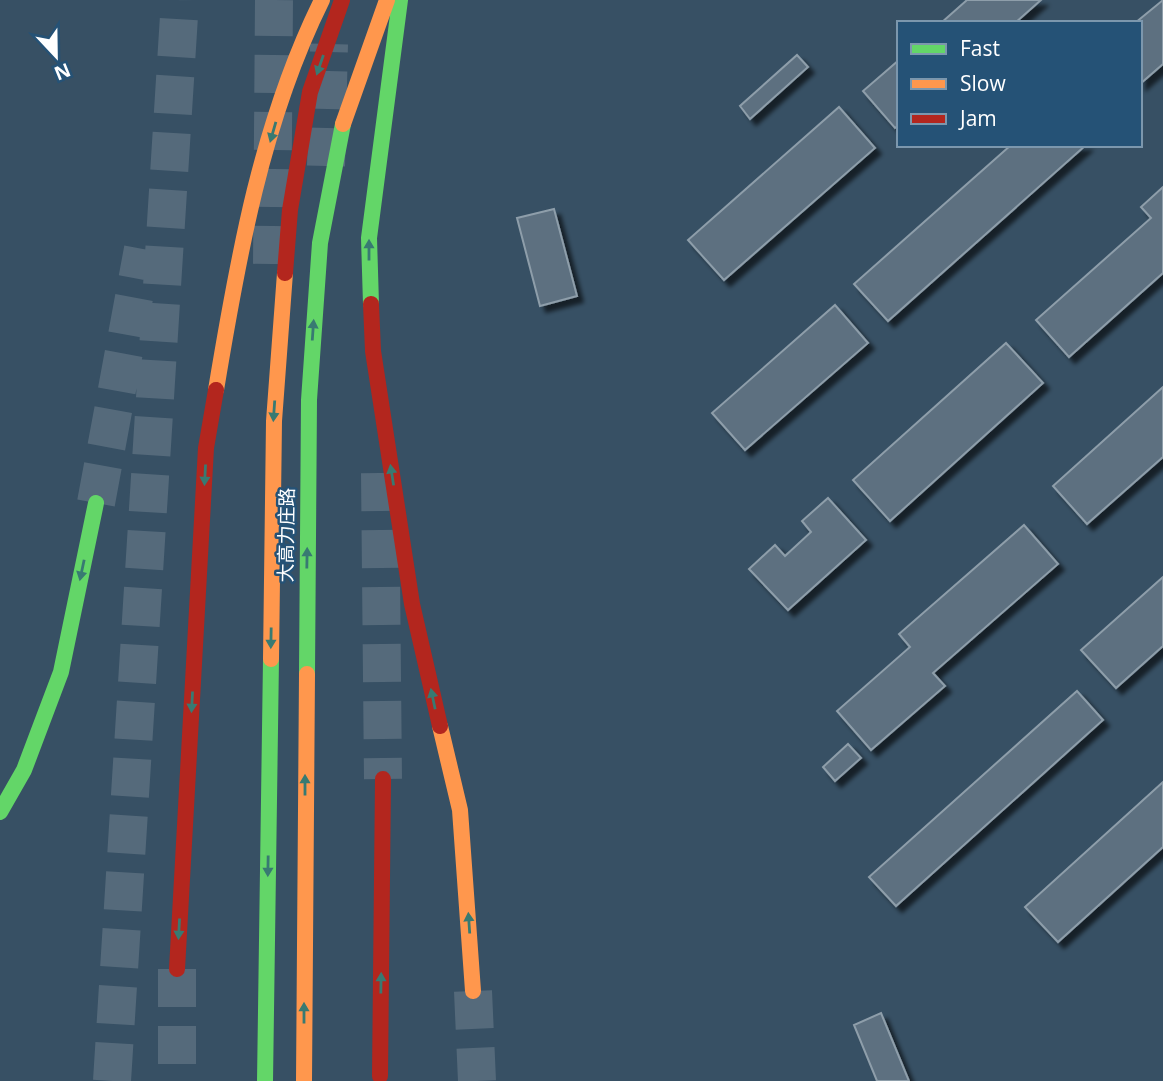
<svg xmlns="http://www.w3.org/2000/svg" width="1163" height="1081" viewBox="0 0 1163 1081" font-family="'Open Sans','Noto Sans SC',sans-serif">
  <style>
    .building { fill: #5d7080; stroke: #8e9eaa; stroke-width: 2; filter: url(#shadow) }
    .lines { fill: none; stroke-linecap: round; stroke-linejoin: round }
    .highway-tunnel { stroke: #556a7b; stroke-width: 38; stroke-dasharray: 38 19; stroke-linecap: butt }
    .fast { stroke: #63d668; stroke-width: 16 }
    .slow { stroke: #ff974d; stroke-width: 16 }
    .jam { stroke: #b3261e; stroke-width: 16 }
    .oneway { fill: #387a72 }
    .labels { text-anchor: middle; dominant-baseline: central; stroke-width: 5; stroke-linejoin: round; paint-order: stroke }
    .street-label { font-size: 19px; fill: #fff; stroke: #255276 }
  </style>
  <defs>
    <filter id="shadow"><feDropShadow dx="6" dy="6" stdDeviation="2" flood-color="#0009"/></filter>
  </defs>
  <rect width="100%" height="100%" fill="#375064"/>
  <path class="building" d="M967,0H1041L1015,23H941Z
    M1163,0V64L1140,84V23H1135Z
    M797,55L808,67L750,119L740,106Z
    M899,60V125L895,128L863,91Z
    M839,107L875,148L724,280L688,240Z
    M1011,145H1086L888,321L854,284Z
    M1163,187V273L1069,357L1036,320L1151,218L1141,207Z
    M554,209L577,296L540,306L517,218Z
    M835,305L868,343L745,450L712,413Z
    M1006,343L1043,383L890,521L853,480Z
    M1163,387V457L1087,524L1053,486Z
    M828,498L866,540L788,610L749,569L775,545L785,556L811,532L802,521Z
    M1024,525L1058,564L933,673L945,686L871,750L837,711L910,647L899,634Z
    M1163,577V646L1116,688L1081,650Z
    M1077,691L1103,720L896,906L869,877Z
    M848,744L861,758L835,781L823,767Z
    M1163,782V847L1058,942L1025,907Z
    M881,1013L909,1081H877L854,1025Z"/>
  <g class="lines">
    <path class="highway-tunnel" d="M326,166L329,44
      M272,264L274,0
      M380,473L383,779
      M96,503L143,249
      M177,969V1081
      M473,991L477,1081
      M112,1081L180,0"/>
    <path class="fast" d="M371,304L369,238L400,0
      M307,674L309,400L320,243L343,124
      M0,812L24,770L61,672L96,503
      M265,1081L271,659"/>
    <path class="slow" d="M343,124L387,0
      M216,390C238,257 262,121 322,0
      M271,659L274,421L285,273
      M440,726L460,810L473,991
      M304,1081L307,674"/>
    <path class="jam" d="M285,273L290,210L310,92L342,0
      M371,304L373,351L412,604L440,726
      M177,969L206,448L216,390
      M380,1076L383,779"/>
  </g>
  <defs><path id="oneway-solid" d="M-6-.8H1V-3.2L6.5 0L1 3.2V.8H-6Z" transform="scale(1.75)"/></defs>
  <g class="oneway">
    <use href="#oneway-solid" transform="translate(320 65) rotate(109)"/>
    <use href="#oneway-solid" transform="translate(273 132) rotate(106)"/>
    <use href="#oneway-solid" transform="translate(369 250) rotate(-90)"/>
    <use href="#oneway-solid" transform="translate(313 330) rotate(-86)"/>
    <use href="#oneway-solid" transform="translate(274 411) rotate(94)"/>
    <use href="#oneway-solid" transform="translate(205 475) rotate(93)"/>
    <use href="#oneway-solid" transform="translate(392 475) rotate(-99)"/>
    <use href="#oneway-solid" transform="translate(307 558) rotate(-89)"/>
    <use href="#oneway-solid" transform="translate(82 570) rotate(102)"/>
    <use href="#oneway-solid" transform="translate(271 638) rotate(91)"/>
    <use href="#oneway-solid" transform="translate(433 699) rotate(-102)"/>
    <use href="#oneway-solid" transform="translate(192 702) rotate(93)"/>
    <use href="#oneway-solid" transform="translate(305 785) rotate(-90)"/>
    <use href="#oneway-solid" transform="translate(268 866) rotate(91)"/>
    <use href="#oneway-solid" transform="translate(469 923) rotate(-94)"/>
    <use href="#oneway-solid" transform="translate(179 929) rotate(93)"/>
    <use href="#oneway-solid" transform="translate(381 983) rotate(-89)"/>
    <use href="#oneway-solid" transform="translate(304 1013) rotate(-90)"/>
  </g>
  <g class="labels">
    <g class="street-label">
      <text transform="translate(286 535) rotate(-89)">大高力庄路</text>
    </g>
  </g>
  <rect x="897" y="21" width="245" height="126" fill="#255276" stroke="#7c97ad" stroke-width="2"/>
  <rect x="911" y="44" width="35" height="10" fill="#63d668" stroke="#7c97ad" stroke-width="2"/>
  <text x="960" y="56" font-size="21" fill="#ffffff">Fast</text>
  <rect x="911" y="79" width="35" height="10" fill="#ff974d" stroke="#7c97ad" stroke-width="2"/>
  <text x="960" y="91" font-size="21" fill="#ffffff">Slow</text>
  <rect x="911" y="114" width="35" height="10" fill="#b3261e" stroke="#7c97ad" stroke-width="2"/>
  <text x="960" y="126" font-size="21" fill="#ffffff">Jam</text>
  <g transform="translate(56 56) rotate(158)" stroke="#255276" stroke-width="5" paint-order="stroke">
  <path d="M0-5L12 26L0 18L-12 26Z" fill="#ffffff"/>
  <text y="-10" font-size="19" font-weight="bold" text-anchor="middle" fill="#ffffff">N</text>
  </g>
</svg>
